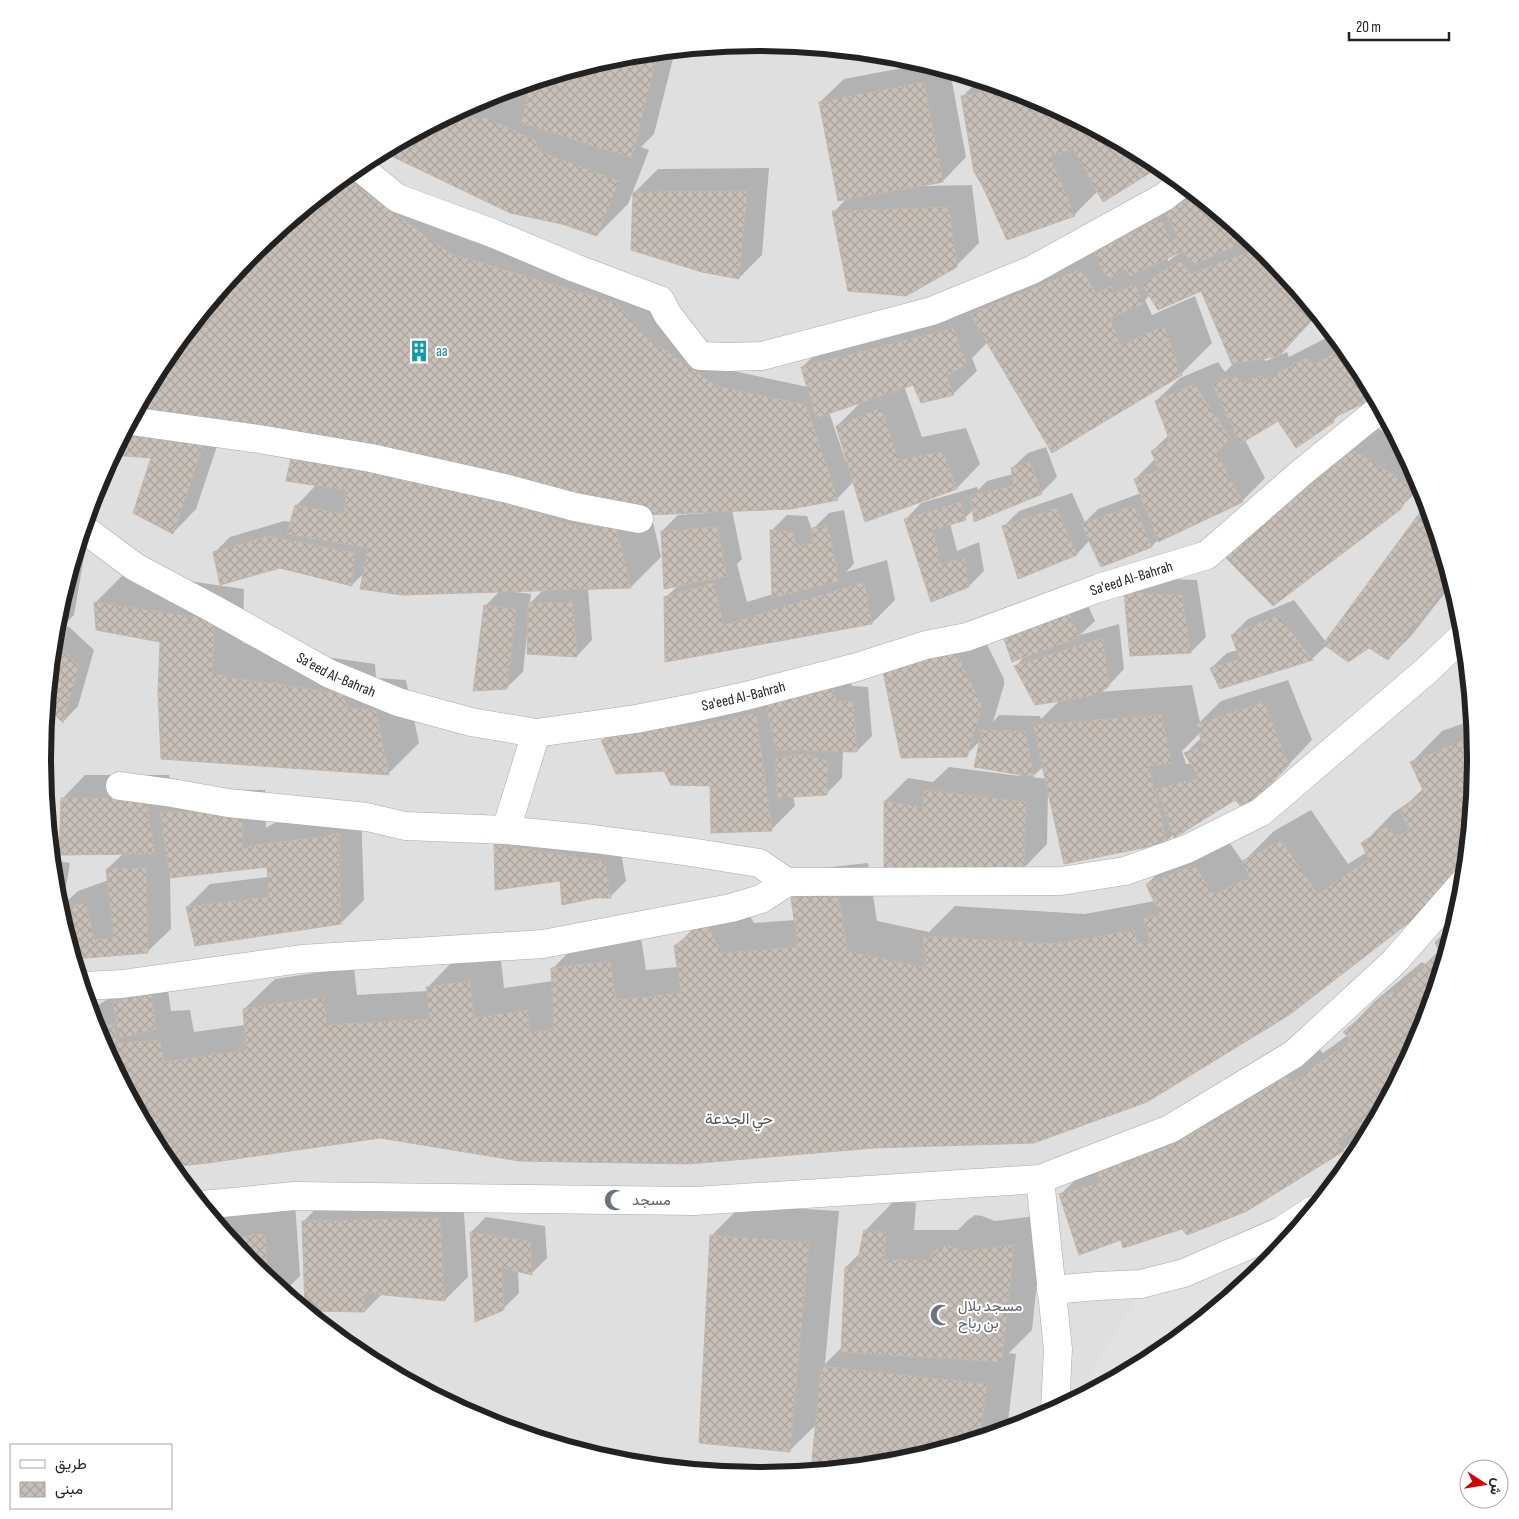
<svg xmlns="http://www.w3.org/2000/svg" width="1519" height="1519" viewBox="0 0 1519 1519" font-family="'Sofia Sans Condensed',Vazirmatn,sans-serif">
  <style>
    .residential { fill: #e0dfdf }
    .parking { fill: #e2e2e2 }
    .shadow { fill: #0003; fill-rule: evenodd }
    .building { fill: url(#building-cross-hatch); stroke: #c4b6ab }
    .lines { fill: none; stroke-linecap: round; stroke-linejoin: round }
    .minor-casing { stroke: #a9a9a9; stroke-width: 29 }
    .minor { stroke: #fff; stroke-width: 28 }
    .labels { text-anchor: middle; dominant-baseline: central; stroke-width: 4; stroke-linejoin: round; paint-order: stroke }
    .culture-label { font-size: 15px; fill: #0d838f; stroke: #fff; text-anchor: start }
    .street-label { font-size: 15px; fill: #222; stroke: #fff }
    .worship-label { font-size: 15px; fill: #5b616d; stroke: #fff; text-anchor: start }
    .neighbourhood-label { font-size: 16px; fill: #555; stroke: #fff }
    .rim { fill: none; stroke: #222; stroke-width: 6 }
  </style>
  <defs>
    <pattern id="building-cross-hatch" width="8" height="8" patternUnits="userSpaceOnUse" patternTransform="scale(1.25)"><rect width="8" height="8" fill="#c7bfb8"/><path d="M0 0l8 8M0 8l8-8" fill="none" stroke="#aba49e"/></pattern>
  </defs>
  <rect width="100%" height="100%" fill="#f2efe9"/>
  <path class="residential" d="M44 759a715 715 0 1 1 1430 0a715 715 0 1 1-1430 0Z"/>
  <path class="parking" d="M1304,1221L1266,1267L1158,1356L1087,1393L1095,1366L1140,1292Z"/>
  <path class="shadow" d="M675,51L654,134L641,147L649,150L628,204L597,235L454,184L384,151L485,97L517,88L529,93L620,56Z
    M924,64L950,71L966,157L943,181L921,185V186L972,185L979,243L956,266L834,212L847,198L820,102L844,79Z
    M979,80L1034,97L1160,165L1103,200L1098,191L1074,215L962,97Z
    M361,163L466,239L632,287L667,326L733,371L808,387L802,367L826,344L976,305L977,308L1002,283L1189,189L1246,236L1241,241L1249,238L1267,253L1317,314L1302,331L1262,357L1266,361L1287,352L1289,357L1330,336L1337,342L1339,341L1356,361L1375,397L1341,413L1333,421L1279,420L1245,440L1265,478L1242,501L1159,539L1152,546L1102,566L1090,540L1077,554L1019,578L1003,527L1019,511L1072,493L1085,522L1098,509L1141,493L1135,479L1155,459L1152,451L1169,435L1156,401L1180,378L1218,362L1225,372L1233,364L1201,289L1150,295L1145,300L1152,315L1195,296L1212,343L1181,374L988,342L972,358L977,371L953,394L914,383L904,386L922,437L966,428L980,464L957,488L866,520L854,481L837,499L732,510L742,559L737,564L747,602L773,594L771,531L787,515L807,516L812,530L829,513L844,510L854,564L846,572L887,560L895,600L872,623L667,660L665,598L679,585L662,531L678,515L707,513V511L651,513L661,557L631,587L588,588L592,640L577,656L528,652V634H527L523,672L507,687L485,606L500,591L365,572L352,585L214,553L230,537L284,521L292,522L296,506L317,484L293,454L225,422L196,509L173,533L152,456L129,425L163,361L253,252ZM1184,250L1168,261L1167,257ZM863,400L837,426L848,461L846,462L829,412ZM515,590H543L530,603L531,594L515,592Z
    M769,168L762,255L739,278L634,193L658,169Z
    M1377,428L1398,440L1422,486L1400,508L1227,557L1250,534Z
    M1046,447L1057,477L1041,493L973,510L965,518L950,523L957,551L979,542L984,571L969,586L932,600L906,519L921,503L977,487L978,490L987,481L1013,474L1012,468L1028,453Z
    M1428,504L1452,584L1411,636L1388,659L1369,646L1327,645L1312,659L1211,668L1227,653L1238,650L1232,635L1248,619L1294,600L1326,642Z
    M85,526L89,528L74,615L58,631L56,619Z
    M126,572L244,589L243,643L263,648L375,664L376,678L406,680L419,743L388,774L163,758L161,641L95,603Z
    M1141,578L1197,580L1206,637L1191,652L1126,594Z
    M1082,592L1095,621L1080,635L1119,624L1124,669L1109,685L1098,692L1192,685L1200,722L1221,701L1288,680L1312,740L1268,786L1235,798L1174,834L1166,842L1048,791L1047,844L1024,868L885,801L908,778L933,782L949,767L1020,776V773L981,740L966,755L883,667L978,626L1004,679V685L993,722L999,715L1040,716L1041,719L1061,699L1016,666ZM1200,733L1202,737L1186,753L1192,763L1186,764L1182,751ZM1044,766L1047,779L1032,777Z
    M68,626L94,650L78,706L63,722L48,707L54,640Z
    M845,667L852,686L868,687L872,736L857,751H843L842,778L826,794L793,796L795,806L771,830L711,784L664,770L603,740L626,717Z
    M1473,720L1476,760L1466,867L1459,875L380,1137L208,1162L170,1166L163,1158L97,1034L90,1010L108,999L118,998L166,977L171,1011L190,1010L194,1032L245,1025L244,1009L275,979L354,967L357,995L428,991V987L458,956L500,951L504,988L553,981L552,969L583,938L640,931L646,970L678,967L675,947L706,916L736,894L754,923L795,920L792,898L822,868L868,863L877,921L929,932L955,906L1085,914L1155,901L1147,884L1178,853L1225,836L1243,862L1274,831L1311,810L1348,864L1367,852L1363,844L1393,813L1409,802L1424,788L1412,762L1442,731Z
    M43,749L52,774L45,781L43,759Z
    M85,775H169L173,801L185,789L265,790L266,828L274,823L361,811L364,900L341,923L187,907L210,884L269,877L268,865L170,877L171,929L147,952L74,958L56,899L52,860L70,863L63,905L78,891L109,880L107,869L124,853L62,799Z
    M511,829L620,847L626,881L611,896L561,880L496,889L495,844Z
    M1455,924L1422,1034L1382,1109L1371,1116L1373,1120L1343,1150L1182,1227L1122,1239L1061,1194L1091,1164L1317,1046L1323,1053L1348,1035L1345,1032L1375,1001L1422,962L1427,965L1441,951L1437,943Z
    M463,1195L468,1277L445,1300L382,1294L365,1311L303,1222L326,1198Z
    M895,1200L916,1203L914,1230H958L968,1220L975,1215L982,1216L995,1221L1044,1215L1032,1330L1009,1353L1016,1354L1007,1430L899,1463L812,1471L817,1424L790,1450L712,1235L742,1205L839,1211L825,1364L842,1347L846,1267L860,1253L865,1231Z
    M295,1203L300,1276L284,1292L252,1266L212,1217Z
    M486,1217L545,1226L547,1258L531,1274L518,1270L519,1293L503,1309L476,1320L471,1232Z"/>
  <path class="building" d="M658,52L632,158L521,123L531,83L620,56Z
    M924,82L943,182L838,201L819,102Z
    M1003,88L1034,97L1161,166L1103,202L1073,149L1050,156L1075,216L1007,240L982,185L974,172L961,96Z
    M461,110L475,119L486,118L536,141L538,151L619,181L597,236L562,224L510,213L383,152Z
    M344,177L451,254L616,303L651,341L717,386L806,405L838,500L791,509L646,515L136,413L163,361L253,252Z
    M747,191L739,279L702,272L631,250L633,192Z
    M1197,195L1232,224L1240,244L1193,265L1183,251L1130,276L1124,269L1108,281L1094,252L1160,218L1172,241L1178,237L1165,212Z
    M949,207L957,267L906,296L848,291L832,211Z
    M1248,252L1313,319L1279,356L1232,364L1201,291L1158,310L1142,285L1181,259L1190,274Z
    M1081,269L1096,293L1111,286L1114,294L1135,284L1143,304L1110,318L1121,345L1164,326L1182,375L1052,453L970,314Z
    M953,328L967,364L947,376L954,395L921,403L913,385L816,418L801,367Z
    M1344,347L1354,359L1375,398L1333,418L1334,422L1296,448L1278,421L1240,444L1212,383L1234,376L1242,383L1263,375L1265,379L1307,358L1313,365Z
    M1194,384L1232,440L1216,452L1243,502L1158,542L1134,479L1159,470L1151,451L1170,441L1155,401Z
    M881,408L899,460L943,451L957,489L865,522L836,426Z
    M128,427L204,443L173,534L133,513L151,458L113,455Z
    M1353,450L1414,487L1401,509L1273,606L1225,557Z
    M292,453L403,474L525,508L573,526L616,525L631,588L402,595L360,589L368,548L287,534L295,505L344,514L346,490L286,481Z
    M1030,462L1042,494L974,522L970,496L1014,485L1011,468Z
    M961,502L966,520L933,530L941,565L964,557L969,587L931,602L904,519Z
    M1427,503L1451,580L1388,660L1369,648L1348,662L1323,644Z
    M1134,505L1152,547L1101,567L1081,524Z
    M1056,508L1077,555L1018,579L1002,526Z
    M828,525L839,581L772,598L770,530L792,531L797,546L813,543L812,528Z
    M717,527L727,576L664,589L661,531Z
    M268,536L355,553L352,586L280,568L220,585L213,552Z
    M864,582L872,624L665,662L664,597L713,583L724,625Z
    M67,584L58,632H55L56,619Z
    M1124,593L1182,595L1191,653L1130,656Z
    M94,602L214,620L213,673L232,678L344,694L346,708L376,710L389,775L161,759L158,692L160,642L96,630Z
    M573,602L577,657L527,654L528,603Z
    M484,605L516,609L507,689L473,691Z
    M1067,607L1080,637L1012,662L1001,630Z
    M1278,615L1313,660L1220,689L1210,668L1240,659L1231,635Z
    M1103,638L1109,686L1097,695L1035,705L1014,666Z
    M54,643L79,666L63,723L48,708Z
    M954,648L981,703V709L967,757L901,758L882,667Z
    M830,682L837,701L853,702L857,752L776,750L764,698Z
    M1264,702L1289,765L1245,811L1235,800L1174,838L1156,789L1199,778L1184,753L1203,746L1196,724Z
    M756,713L772,831L711,833L710,786L671,785L664,771L616,774L601,740L664,725L690,728Z
    M1161,715L1172,763L1149,766L1167,843L1064,864L1033,725Z
    M982,730L1025,731L1034,777L974,767Z
    M1474,736L1476,760L1466,864L1429,907L1289,1015L1147,1102L1034,1143L874,1148L688,1164L519,1161L380,1138L208,1163L171,1167L163,1158L97,1034L95,1026L114,1024L117,1043L160,1040L164,1062L246,1050L243,1009L323,997L327,1025L430,1019L426,987L470,981L474,1018L528,1010L529,1032L554,1030L551,968L610,961L616,1000L681,993L674,946L705,923L723,953L798,947L791,898L838,892L847,951L926,968L923,936L1054,944L1134,930L1138,944L1150,941L1143,918L1160,915L1146,884L1194,865L1214,894L1250,878L1242,861L1281,840L1318,894L1369,859L1361,843L1387,826L1396,837L1410,830L1399,811L1424,792L1410,762Z
    M805,754L828,761L827,795L777,798L775,758Z
    M924,790L1026,802L1024,869L884,870V801L923,808Z
    M61,798H146L155,854L59,855Z
    M160,812H242L243,850L249,846L339,834L341,924L195,946L186,907L269,897L267,867L170,878Z
    M494,844L605,862L611,898H595L562,905L560,881L495,890Z
    M146,868L148,953L74,959L60,911L85,902L95,940L114,937L106,869Z
    M1455,924L1422,1034L1380,1111L1338,1142L1344,1151L1247,1211L1187,1235L1182,1229L1123,1248L1121,1240L1079,1255L1059,1194L1101,1182L1097,1174L1125,1159L1128,1167L1149,1148L1155,1153L1221,1119L1286,1076L1292,1083L1351,1040L1343,1032L1391,992L1395,994L1439,951L1435,942Z
    M151,992L156,1029L120,1038L112,1002Z
    M440,1218L445,1301L364,1293L365,1312L306,1311L305,1310L302,1221Z
    M864,1230L886,1233L884,1260H927L936,1250L944,1245L951,1246L963,1251L1014,1245L1002,1362L841,1352L845,1267L856,1268Z
    M470,1232L530,1241L532,1275L502,1268L504,1310L475,1322Z
    M265,1233L268,1279L252,1266L230,1239Z
    M710,1235L809,1242L790,1452L699,1443Z
    M821,1366L987,1384L980,1438L899,1463L811,1471Z"/>
  <g class="lines">
    <g class="minor-casing">
      <g id="minor">
        <path d="M358,166L397,198L492,233L575,268L660,300L668,315L700,356L728,357L762,356L932,311L1032,270L1164,197L1182,183"/>
        <path d="M131,421L259,439L371,458L504,488L575,507L639,519"/>
        <path id="s1" d="M84,529L135,567L212,608L330,674L398,702L471,722L536,733L636,719L692,708L746,696L857,667L926,645L967,637L1099,588L1207,555L1301,473L1381,408"/>
        <path d="M120,786L172,793L228,803L367,817L405,826L506,830L594,839L690,852L759,863L787,882L1061,881L1125,871L1187,849L1261,812L1426,671L1464,635"/>
        <path d="M506,830L536,733"/>
        <path d="M83,986L122,984L301,959L543,944L731,908L761,899L787,882"/>
        <path d="M1040,1179L1058,1349L1055,1410"/>
        <path d="M202,1205L294,1196L694,1201L1040,1179L1170,1129L1294,1054L1394,962L1465,881"/>
        <path d="M1051,1290L1098,1286L1141,1284L1184,1273L1281,1231L1313,1210"/>
      </g>
    </g>
    <use href="#minor" class="minor"/>
  </g>
  <defs>
    <g id="building-bare" transform="scale(1.725)"><path d="M-4-6H4V6H1V3H-1V6H-4ZM-2.5-4.3h1.7v1.8h-1.7ZM.8-4.3h1.7v1.8H.8ZM-2.5-1h1.7V.8h-1.7ZM.8-1h1.7V.8H.8Z" fill="#0f9aa8" stroke="#fff" stroke-width="2.5" paint-order="stroke"/></g>
    <g id="mosque-bare" transform="scale(1.725)"><path d="M3.5-4.9A6 6 0 1 0 3.5 4.9A5 5 0 1 1 3.5-4.9Z" fill="#6b7280" stroke="#fff" stroke-width="2.5" paint-order="stroke"/></g>
  </defs>
  <g fill-rule="evenodd">
    <use href="#building-bare" x="419" y="351"/>
    <use href="#mosque-bare" x="615" y="1200"/>
    <use href="#mosque-bare" x="941" y="1315"/>
  </g>
  <g class="labels">
    <g class="culture-label">
      <text x="436" y="351">aa</text>
    </g>
    <g class="street-label">
      <text stroke="none"><textPath href="#s1" startOffset="1118">Sa'eed Al-Bahrah</textPath></text>
      <text stroke="none"><textPath href="#s1" startOffset="292">Sa'eed Al-Bahrah</textPath></text>
      <text stroke="none"><textPath href="#s1" startOffset="712">Sa'eed Al-Bahrah</textPath></text>
    </g>
    <g class="worship-label">
      <text x="632" y="1200">مسجد</text>
      <text x="958" y="1306">مسجد بلال<tspan x="958" dy="17">بن رباح</tspan></text>
    </g>
    <g class="neighbourhood-label">
      <text x="739" y="1119">حي الجدعة</text>
    </g>
  </g>
  <path d="M0 0H1519V1519H0ZM51 759a708 708 0 1 1 1416 0a708 708 0 1 1-1416 0Z" fill="#fff" fill-rule="evenodd"/>
  <path class="rim" d="M51 759a708 708 0 1 1 1416 0a708 708 0 1 1-1416 0Z"/>
  <rect x="10" y="1444" width="162" height="65" fill="#ffffff" stroke="#a7a7a7"/>
  <rect x="20" y="1460" width="25" height="8" fill="#ffffff" stroke="#a7a7a7"/>
  <text x="55" y="1469" font-size="15" fill="#222222">طريق</text>
  <rect x="20" y="1482" width="25" height="15" fill="url(#building-cross-hatch)" stroke="#a7a7a7"/>
  <text x="55" y="1494" font-size="15" fill="#222222">مبنى</text>
  <g transform="translate(1484 1484) rotate(102)"><circle r="24" fill="#ffffff" stroke="#a7a7a7"/>
  <path d="M0-4L9 19L0 12L-9 19Z" fill="#d40000"/>
  <text y="-8" font-size="14" font-weight="bold" text-anchor="middle" fill="#222222">ش</text>
  </g>
  <path d="M1349 32v8h100v-8" fill="none" stroke="#222222" stroke-width="2.5"/>
  <text x="1356" y="32" font-size="15" fill="#222222" stroke="#ffffff" stroke-width="4" paint-order="stroke">20 m</text>
</svg>
